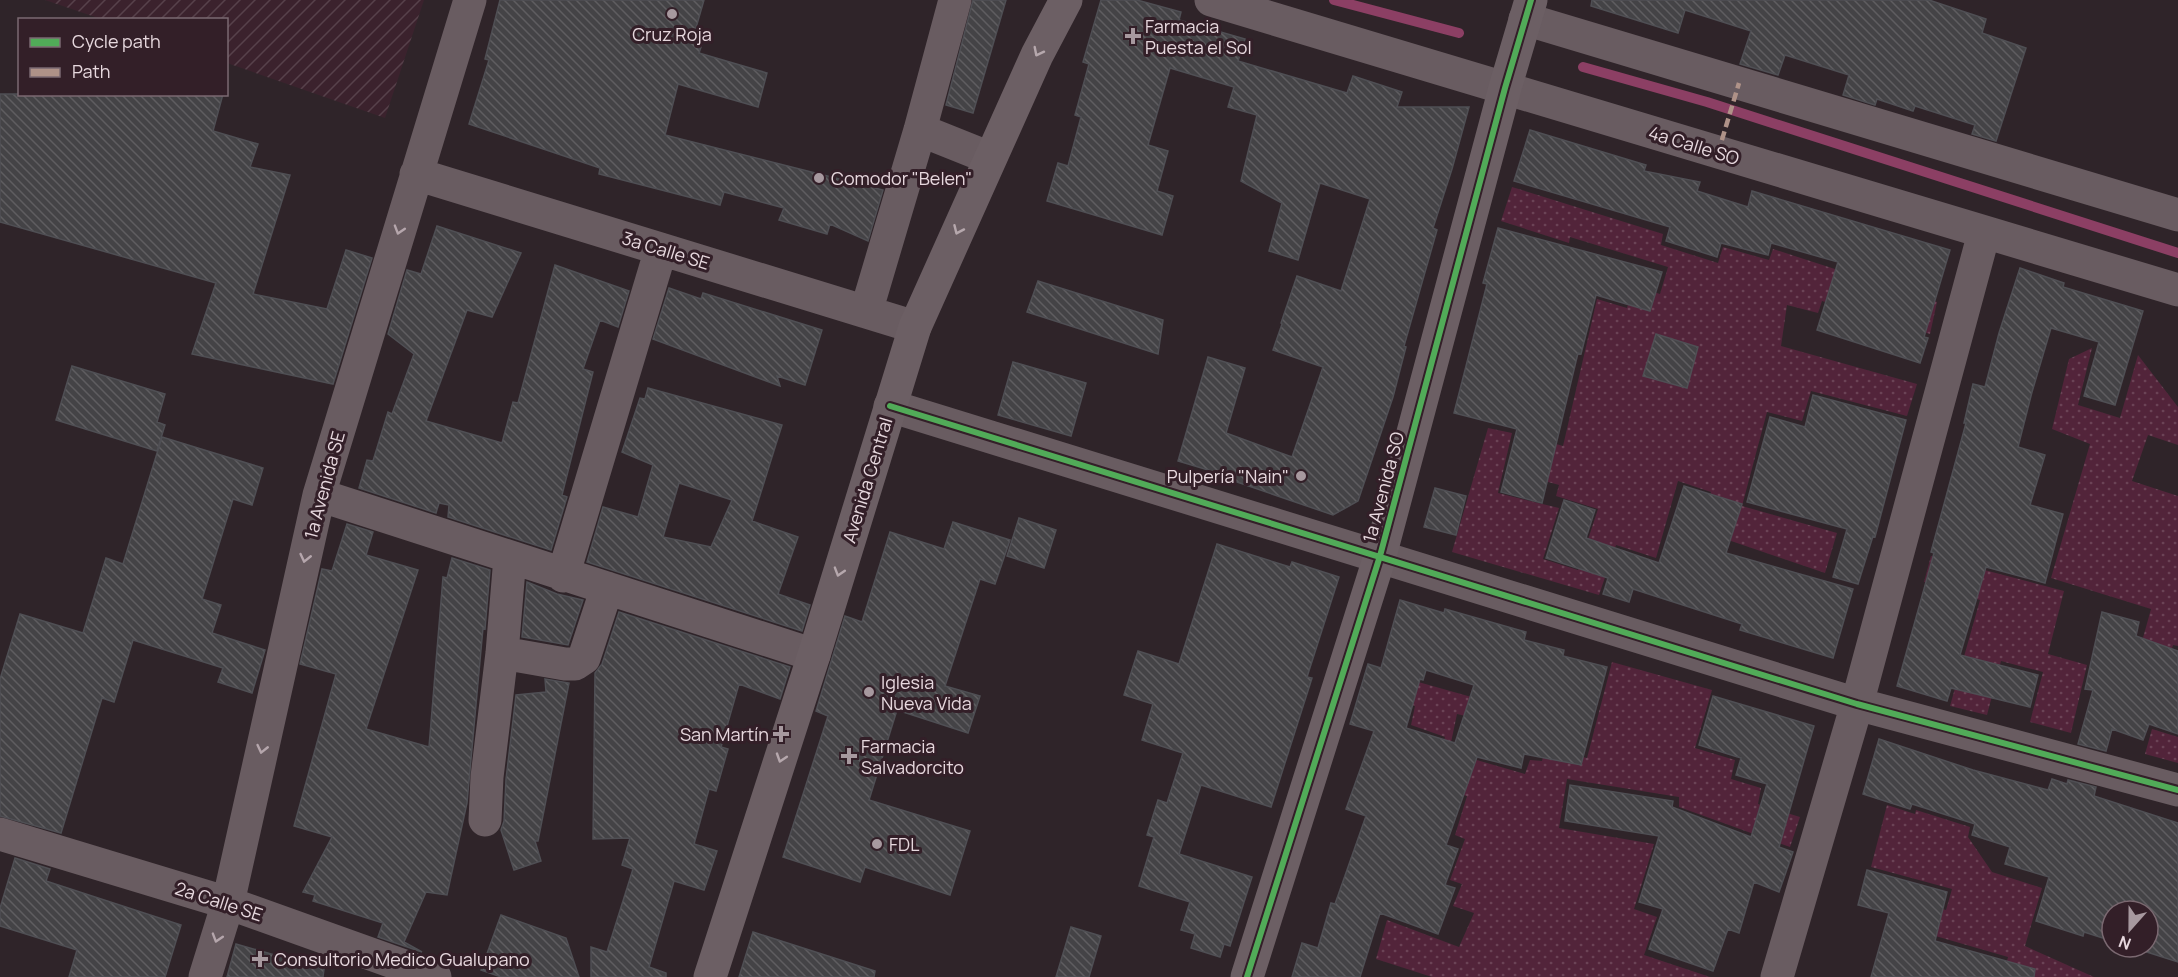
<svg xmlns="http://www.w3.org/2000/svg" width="2178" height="977" viewBox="0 0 2178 977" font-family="Manrope,sans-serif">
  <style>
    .industrial { fill: url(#industrial-furrows) }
    .grass { fill: url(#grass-dots) }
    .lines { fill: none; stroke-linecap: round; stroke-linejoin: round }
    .stream { stroke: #8c3f64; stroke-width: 10 }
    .building { fill: url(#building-back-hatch); stroke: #4f4f54; stroke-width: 1.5; fill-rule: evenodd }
    .street { stroke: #695c61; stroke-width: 33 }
    .secondary { stroke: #6c5f64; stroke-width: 33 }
    .quiet { stroke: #af9288; stroke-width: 4.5; stroke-dasharray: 9 4.5; stroke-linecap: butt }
    .cycleway-casing { stroke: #331f28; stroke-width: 10 }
    .cycleway { stroke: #51ab58; stroke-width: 6 }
    .oneway { stroke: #b6a8ad }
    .oneway2 { stroke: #b5a6ac }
    .poi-dot { fill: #a7999f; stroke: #331f28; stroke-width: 2 }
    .labels { text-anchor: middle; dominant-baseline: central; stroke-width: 6; stroke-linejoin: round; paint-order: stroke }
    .poi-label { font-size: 18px; fill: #e7d8de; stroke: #331f28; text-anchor: start }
    .street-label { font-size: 18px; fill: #e7d8de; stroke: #331f28 }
  </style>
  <defs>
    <pattern id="industrial-furrows" width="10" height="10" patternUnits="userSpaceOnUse" patternTransform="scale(1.5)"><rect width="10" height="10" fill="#3b222d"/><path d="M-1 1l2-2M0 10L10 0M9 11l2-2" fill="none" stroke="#57414b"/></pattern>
    <pattern id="grass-dots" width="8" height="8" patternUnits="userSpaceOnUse" patternTransform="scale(1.5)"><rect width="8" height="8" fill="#52243a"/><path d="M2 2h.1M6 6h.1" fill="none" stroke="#6b4356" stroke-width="1.8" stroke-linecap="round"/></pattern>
    <pattern id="building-back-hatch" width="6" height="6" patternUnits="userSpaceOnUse" patternTransform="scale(1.5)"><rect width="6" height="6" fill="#444346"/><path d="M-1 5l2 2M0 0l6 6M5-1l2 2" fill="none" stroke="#5f5d60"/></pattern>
  </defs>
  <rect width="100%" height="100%" fill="#2f2429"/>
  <path class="industrial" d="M45,0H424L385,118L227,63L226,20L101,19Z"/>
  <path class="grass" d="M1512,187L1663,234L1661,245L1718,263L1723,247L1769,260L1773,249L1937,302L1930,334L1822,301L1818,313L1787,305L1781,346L1917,384L1907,416L1811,391L1802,421L1767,412L1742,506L1837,533L1825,573L1699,530L1711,492L1678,481L1656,558L1616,545L1599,595L1452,552L1488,428L1512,433L1498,493L1559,508L1543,559L1578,570L1598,509L1556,496L1559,485L1534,478L1542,440L1563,446L1597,299L1627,308L1633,286L1660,294L1668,267L1570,237L1569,243L1501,221Z
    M2092,348L2078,405L2120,418L2138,355L2178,407V445L2148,435L2132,481L2178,496V646L2173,645L2165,672L2136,663L2151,609L2051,578L2090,444L2052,429L2069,359Z
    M1931,556L2064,591L2048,654L2087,665L2071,733L2030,722L2043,672L2001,661L1987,715L1950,706L1980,600L1924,582Z
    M1612,662L1712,690L1695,748L1735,760L1731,779L1761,788L1758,804L1800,817L1790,847L1679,807V797L1567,779L1559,828L1654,844L1634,909L1657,917L1644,955L1710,977H1432L1376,959L1387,920L1459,947L1474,913L1453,906L1462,884L1450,880L1465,839L1455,835L1467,796L1429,785L1445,737L1411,725L1415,706L1377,694L1383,672L1521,711L1516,728L1457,714L1449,752L1525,774L1530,760L1542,761L1545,748L1587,758Z
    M2152,729L2178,737V763L2145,754Z
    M1887,805L1915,814L1916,810L1970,827L1968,837L1992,872L2042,888L2025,946L2094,977H2003L2008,957L1901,926L1907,899L1946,910L1952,889L1871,867Z"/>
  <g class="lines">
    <path class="stream" d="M1334,0L1459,33
      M1583,67L1707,102L2178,253"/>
  </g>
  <path class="building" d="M500,0H704L693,38L703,41L699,53L767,73L758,107L678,84L665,135L883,190L868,241L830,224L827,234L779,220L784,208L724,192L720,205L599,174L600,168L469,124L489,60L485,59Z
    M973,0H1006L973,113L946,105Z
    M1101,0H1137L1181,12L1179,20L1245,39L1238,61L1347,93L1353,76L1402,92L1397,107H1469L1452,169L1433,228L1437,230L1404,346L1406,347L1393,397L1358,501L1333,515L1234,481L1235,478L1178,461L1208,357L1245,368L1226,433L1292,457L1323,367L1273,350L1282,324L1281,323L1297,276L1341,291L1370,199L1320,183L1298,260L1269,251L1282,203L1241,181L1257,115L1228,107L1234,87L1170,68L1148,145L1168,151L1157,191L1173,196L1162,235L1047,201L1058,163L1068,166L1081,117L1075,115L1089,64L1083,62Z
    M1592,0H1929L1986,19L1982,33L2026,48L1996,141L1972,134L1975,125L1915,106L1913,111L1877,99L1875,105L1843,95L1849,75L1785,55L1778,75L1740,64L1751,31L1685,10L1678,33L1591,6Z
    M0,94H223L213,131L258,144L250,167L290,175L253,294L327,309L346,250L372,258L333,384L192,354L216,283L0,222Z
    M1530,130L1646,165L1644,171L1700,182L1697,191L1748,207L1752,191L1950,250L1924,337L1928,338L1920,363L1817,330L1838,262L1771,243L1768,255L1721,243L1717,257L1666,241L1670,227L1514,181Z
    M437,226L521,253L492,317L467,310L426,421L502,443L513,402L518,403L555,265L629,291L618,327L600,320L583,369L593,372L562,495L567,497L551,550L448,517L449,505L439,503L436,513L359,488L367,460L373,461L388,412L392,414L414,354L388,334L407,270L421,274Z
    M1498,228L1662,272L1650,311L1596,295L1581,354L1578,353L1542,503L1501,492L1517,429L1454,413L1487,284L1483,283Z
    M2020,268L2064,283L2063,287L2143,311L2115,405L2084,396L2099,342L2051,328L2032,392L2018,447L2045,455L2030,505L2063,514L2045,583L1986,567L1960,655L2038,675L2030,707L1951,688L1947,701L1897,686L1934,553L1931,552L1966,423H1964L1973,384L1985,387L1999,333Z
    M1038,281L1163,320L1158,354L1027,312Z
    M669,288L701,299L703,293L822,330L805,385L777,376L780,386L653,339Z
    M1656,334L1698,347L1687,388L1643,376Z
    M1013,362L1086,383L1071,436L998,415Z
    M72,366L165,394L157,422L165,425L157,451L56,420Z
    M648,388L782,425L752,521L798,537L778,594L810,605L802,631L587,562L603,507L638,517L653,465L622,452L640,398L645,399ZM679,483L732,500L711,547L663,537Z
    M1813,395L1906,420L1875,537L1873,536L1858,584L1833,577L1847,529L1747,502L1770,417L1805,427Z
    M162,437L263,468L252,505L233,499L202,599L221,605L212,633L265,650L252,693L218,682L223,668L133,640L114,702L102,698L61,833L0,816V679L20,614L83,633L106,558L123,564Z
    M1684,486L1742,504L1726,553L1853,589L1833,658L1740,630L1742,624L1633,589L1629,602L1603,594L1608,578L1546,558L1564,500L1595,510L1586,538L1659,563Z
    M1435,488L1466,496L1456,535L1424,527Z
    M1019,518L1056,530L1044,568L1007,556Z
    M953,522L1010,540L995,584L980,579L945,686L980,696L968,733L897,710L869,800L970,831L950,895L865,867L860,882L783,857L828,716L816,711L845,616L862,622L890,532L944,549Z
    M347,524L373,532L366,555L418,570L366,729L429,747L443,577L447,578L452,558L490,570L485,629L483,628L467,803L447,895L426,892L404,942L422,952L378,937L383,923L313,901L315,895L303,892L332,837L294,826L336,674L300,664L322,569L332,571Z
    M1217,544L1290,567L1292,562L1339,577L1307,677L1312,678L1271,807L1201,785L1179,854L1252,877L1230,946L1224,944L1220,957L1191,948L1195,934L1181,930L1190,902L1139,886L1154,837L1147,835L1158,800L1167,803L1183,753L1142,740L1153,704L1124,695L1138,651L1179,664Z
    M527,582L557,594L583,600L568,645L522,637Z
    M1400,600L1444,613L1445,609L1526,632L1524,640L1564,650L1563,656L1607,667L1581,765L1524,754L1521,768L1477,757L1446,845L1458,849L1445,885L1455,888L1438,934L1380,913L1360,977H1292L1302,943L1318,948L1331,903L1335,904L1366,816L1346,809L1374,731L1350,724L1368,664L1381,668ZM1426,670L1474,685L1455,743L1406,728L1420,679L1423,680Z
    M619,612L790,667L780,699L739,684L721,747L728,749L716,791L709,789L694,844L717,851L704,890L674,881L649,967L666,973V977H591V947L607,952L633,869L622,865L630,838L593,839L595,673L602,664Z
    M2102,612L2139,622L2136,636L2178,651V734L2149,724L2143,740L2112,729L2106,751L2078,744L2093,690L2085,689Z
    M545,679L569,683L538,841H535L541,861L514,870L501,830L504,821L506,779L516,695L546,692Z
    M1713,696L1814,726L1779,847L1793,852L1779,892L1754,882L1739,933L1728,929L1713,971L1649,949L1663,909L1639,902L1659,836L1565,821L1570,785L1673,801L1672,807L1751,837L1767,784L1736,775L1741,758L1699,745Z
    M1879,739L1973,770L2048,790L2052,779L2067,784L2068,780L2096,787L2094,796L2178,823V962L2131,947H2148V911H2112V941L2084,932L2083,936L2036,921L2049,877L2005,864L2010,847L1972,835L1975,824L1912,804L1910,809L1863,794Z
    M15,858L50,869L46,881L181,925L165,977H69L77,950L0,926V908Z
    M1867,870L1947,892L1935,941L2035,969L2034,977H1871L1889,913L1858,905Z
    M501,915L566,938L579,977H501L481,970Z
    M1071,927L1101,936L1089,977H1056Z
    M753,932L875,971L874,977H739Z
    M236,944L324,969L323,977H227Z"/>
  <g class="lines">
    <path class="street" d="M1211,0L2178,290
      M1525,19L2178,215
      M920,130L990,158
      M416,174L915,327
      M866,312L920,130L955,0
      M890,406L1857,704L2178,790
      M319,495L814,655
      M563,576L661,249
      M502,653L565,664H575L584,658L607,588
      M485,820L487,777L502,653L510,557
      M0,834L228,903L435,977
      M205,977L228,903L319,495L470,0
      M1777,977L1857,704L1984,233"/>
    <path class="secondary" d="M710,977L814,655L915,327L1037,55L1066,0
      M1247,977L1380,556L1505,88L1531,0"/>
    <path class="quiet" d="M1718,153L1739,83"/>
    <g class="cycleway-casing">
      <path id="cycleway" d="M890,406L1857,704L2178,790
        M1247,977L1380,556L1505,88L1531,0"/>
    </g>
    <use href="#cycleway" class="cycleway"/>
  </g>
  <defs><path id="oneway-chevron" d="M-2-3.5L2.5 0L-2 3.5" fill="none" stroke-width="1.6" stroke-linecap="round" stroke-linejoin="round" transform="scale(1.5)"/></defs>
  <g class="oneway">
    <use href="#oneway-chevron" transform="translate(1038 52) rotate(117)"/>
    <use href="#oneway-chevron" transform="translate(958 230) rotate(114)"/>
    <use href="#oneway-chevron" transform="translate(839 572) rotate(107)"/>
    <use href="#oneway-chevron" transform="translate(781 758) rotate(108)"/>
  </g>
  <g class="oneway2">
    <use href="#oneway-chevron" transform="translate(399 230) rotate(107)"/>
    <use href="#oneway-chevron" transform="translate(305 558) rotate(103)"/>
    <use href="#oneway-chevron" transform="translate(262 749) rotate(103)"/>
    <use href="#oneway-chevron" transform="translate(217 938) rotate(107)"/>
  </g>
  <g class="poi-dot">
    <circle cx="672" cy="14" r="6"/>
    <path d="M1130 27h6v6h6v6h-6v6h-6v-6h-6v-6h6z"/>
    <circle cx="819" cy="178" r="6"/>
    <circle cx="1301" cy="476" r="6"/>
    <circle cx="869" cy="692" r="6"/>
    <path d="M778 725h6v6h6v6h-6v6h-6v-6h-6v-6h6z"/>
    <path d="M846 747h6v6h6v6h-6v6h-6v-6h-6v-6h6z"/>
    <circle cx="877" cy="844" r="6"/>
    <path d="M257 950h6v6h6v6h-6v6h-6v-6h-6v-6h6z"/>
  </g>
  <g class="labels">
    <g class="poi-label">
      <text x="1145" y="26">Farmacia<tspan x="1145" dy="21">Puesta el Sol</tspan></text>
      <text x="672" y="34" text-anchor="middle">Cruz Roja</text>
      <text x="831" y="178">Comodor "Belen"</text>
      <text x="1289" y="476" text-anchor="end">Pulpería "Nain"</text>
      <text x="881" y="682">Iglesia<tspan x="881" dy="21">Nueva Vida</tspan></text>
      <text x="769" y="734" text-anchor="end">San Martín</text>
      <text x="861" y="746">Farmacia<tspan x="861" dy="21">Salvadorcito</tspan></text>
      <text x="889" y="844">FDL</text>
      <text x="274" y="959">Consultorio Medico Gualupano</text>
    </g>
    <g class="street-label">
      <text transform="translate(1694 145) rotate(17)">4a Calle SO</text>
      <text transform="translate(666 250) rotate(17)">3a Calle SE</text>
      <text transform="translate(867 480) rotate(-73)">Avenida Central</text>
      <text transform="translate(324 485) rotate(-75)">1a Avenida SE</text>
      <text transform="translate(1383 487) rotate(-75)">1a Avenida SO</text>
      <text transform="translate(219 901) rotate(18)">2a Calle SE</text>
    </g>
  </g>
  <rect x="18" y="18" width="210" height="78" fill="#331f28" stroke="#7b6971" stroke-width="1.5"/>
  <rect x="30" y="38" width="30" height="9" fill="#51ab58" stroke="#7b6971" stroke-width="1.5"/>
  <text x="72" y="48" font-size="18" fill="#e7d8de">Cycle path</text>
  <rect x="30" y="68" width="30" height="9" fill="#af9288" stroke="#7b6971" stroke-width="1.5"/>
  <text x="72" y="78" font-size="18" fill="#e7d8de">Path</text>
  <g transform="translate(2130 929) rotate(201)"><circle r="28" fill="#331f28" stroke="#7b6971" stroke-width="1.5"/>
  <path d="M0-4.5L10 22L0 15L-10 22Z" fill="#a7999f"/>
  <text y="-9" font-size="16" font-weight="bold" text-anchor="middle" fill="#e7d8de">N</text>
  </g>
</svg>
